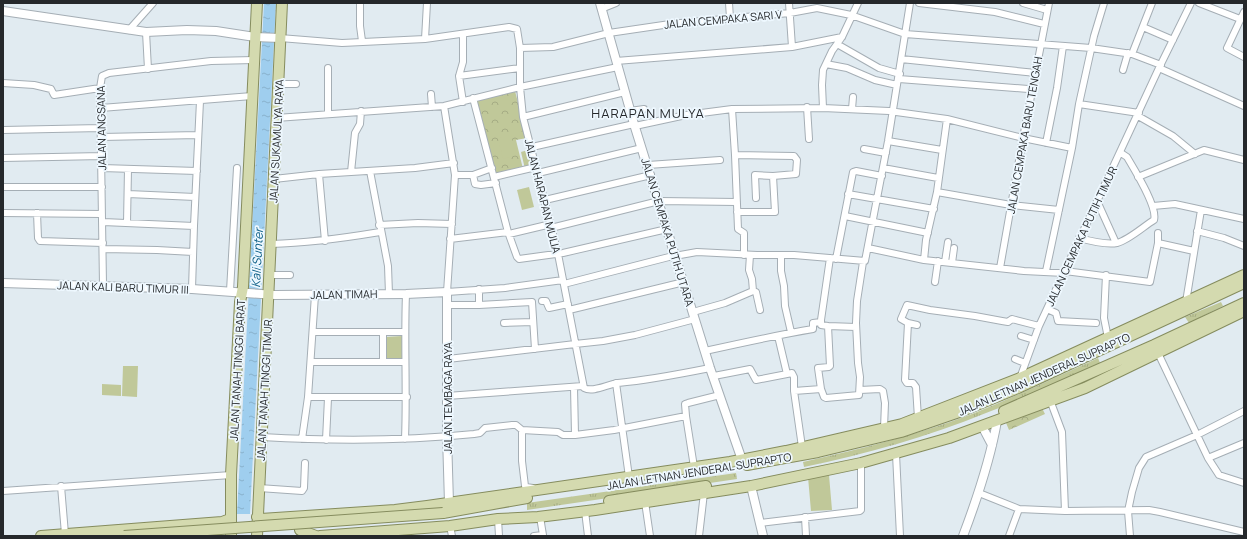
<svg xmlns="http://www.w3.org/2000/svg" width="1247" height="539" viewBox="0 0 1247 539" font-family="Manrope,sans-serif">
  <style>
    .grass { fill: url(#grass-tufts) }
    .park { fill: url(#park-crowns) }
    .pitch { fill: #c0c899 }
    .water { fill: url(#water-ripples) }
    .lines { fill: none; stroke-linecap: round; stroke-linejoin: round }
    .minor-casing { stroke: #a5aeb5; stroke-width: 8 }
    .tertiary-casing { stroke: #a5aeb5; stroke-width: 10 }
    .primary-casing { stroke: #858c5e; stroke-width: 12 }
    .minor { stroke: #fff; stroke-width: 6 }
    .tertiary { stroke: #fff; stroke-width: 8 }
    .primary { stroke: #d4daaf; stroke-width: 10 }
    .primary-bridge-casing { stroke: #858c5e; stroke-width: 12; stroke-linecap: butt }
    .primary-bridge { stroke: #d4daaf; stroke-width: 10 }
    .labels { text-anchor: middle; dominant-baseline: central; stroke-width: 3.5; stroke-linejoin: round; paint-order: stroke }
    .street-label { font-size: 11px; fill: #25282b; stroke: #eef8ff }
    .water-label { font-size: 12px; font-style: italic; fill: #095c85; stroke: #eef8ff }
    .quarter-label { font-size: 13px; letter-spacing: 1px; fill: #25282b; stroke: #eef8ff }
  </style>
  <defs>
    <pattern id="grass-tufts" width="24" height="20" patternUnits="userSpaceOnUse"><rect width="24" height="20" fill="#c0c899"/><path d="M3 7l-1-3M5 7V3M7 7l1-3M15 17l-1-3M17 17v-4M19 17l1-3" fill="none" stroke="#a5ac84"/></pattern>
    <pattern id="park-crowns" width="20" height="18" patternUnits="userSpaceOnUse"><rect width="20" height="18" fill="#c0c899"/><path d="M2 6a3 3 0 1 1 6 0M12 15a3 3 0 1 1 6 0" fill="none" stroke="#a5ac84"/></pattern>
    <pattern id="water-ripples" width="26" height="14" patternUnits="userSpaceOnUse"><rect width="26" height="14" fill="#9fceee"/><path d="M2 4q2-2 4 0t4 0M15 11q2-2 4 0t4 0" fill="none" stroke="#89b1cc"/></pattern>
  </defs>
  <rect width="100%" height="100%" fill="#e1ebf1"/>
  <path class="grass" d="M1221,302L1223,306L1189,323L1185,317Z
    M1098,358L1100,363C1062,380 1025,398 986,413C927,437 866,454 804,467L803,462C860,449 917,435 972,414C1015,397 1056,377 1098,358Z
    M736,473L737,479L527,510V503Z"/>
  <path class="park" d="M515,91L527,138L516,140L523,169L495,175L476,100Z
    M1040,404L1045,414L1009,430L1004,418Z"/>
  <path class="pitch" d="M511,135L516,155L503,159L498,138Z
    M528,150L532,167L525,169L521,152Z
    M529,187L534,207L522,210L517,190Z
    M402,336L403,359H386L385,337Z
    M123,366H138L137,397L122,396Z
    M102,384L121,385V396L102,395Z
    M829,475L832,510L811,511L808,477Z"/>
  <path class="water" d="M264,3H276L250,514H237Z"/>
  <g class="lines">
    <g class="minor-casing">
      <path id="minor" d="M360,3V26L362,41
        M729,3L730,18
        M789,3L792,47
        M919,3L995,12L1044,24
        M1023,3L1047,10
        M1199,3L1240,19
        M601,9L616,3
        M1244,12L1227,48L1244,57
        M1143,27L1173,40
        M129,30L153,3
        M146,32L148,69
        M280,38L342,43L425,39L509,27L517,29L520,48V87L523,117L558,254L584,388C593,393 608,384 618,383C649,380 680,374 710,368
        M425,39L427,3
        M837,44L879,68L900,74
        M520,48L553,47L609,33L670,24L790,13L817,8L851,15L905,34L1091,48L1132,54L1161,65
        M1132,54L1152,3
        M901,59L1036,73
        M616,61L792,47L842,37
        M826,64L847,68L875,80L897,85
        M328,68V114
        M1159,68L1244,106
        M1123,70L1128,53
        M459,76L520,68
        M899,79L1028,89L1032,91
        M3,83L34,85L51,89L54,95L100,88
        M278,84H296
        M431,94L432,107
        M473,98L508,232L517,257L519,259L563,253L667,229
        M463,102L459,76L463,62V34
        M1079,104L1139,113
        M444,106L455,175L447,292L505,288L563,280
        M807,107L809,139
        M101,108L252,96
        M823,108L822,85L823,70L832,51L842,37L858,3
        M732,109L735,155L738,229L744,233V255
        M852,109L853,97
        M630,111L644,109
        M1138,116L1173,136L1195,154
        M523,117L625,92
        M276,118L444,106L520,87L618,67
        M635,126L686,115L732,109L823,108L889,111L947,119L1023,138L1072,148
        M3,130L101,128
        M102,137L198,135
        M888,141L942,150
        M1046,143L1057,88L1063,46
        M532,147L634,124
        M864,149L886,153
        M735,155L794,156L797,160L796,174L773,176L775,212H737
        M3,158L102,156
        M648,165L720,160
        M102,168L197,171
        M883,168L938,178
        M370,171L388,266L389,294
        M351,172L355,133L360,124L361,111
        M538,173L642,148
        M319,174L325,241
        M455,175H473L492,168
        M473,175L475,184L481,185L496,183
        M494,177L536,167
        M1138,177L1204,150L1244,160
        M274,179L319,174L415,168L454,163
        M3,187H102
        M937,192L1011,205L1059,210
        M128,194L195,197
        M848,194L934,209
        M756,198L755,175L773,176
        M545,200L651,175
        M1097,201L1116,243
        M1153,206L1175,204L1244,219
        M3,213L102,214
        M37,213L38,238L40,241L103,243
        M845,216L928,233
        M103,222L194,226
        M127,223L128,169
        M379,225L418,223L452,224
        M551,228L659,201L737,202
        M1197,231L1224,238L1244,246
        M1158,233V243
        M509,234L551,224
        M1079,238C1090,241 1106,245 1117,243C1129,240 1144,226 1154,220C1158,207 1134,169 1127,157L1121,153
        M450,239L508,232
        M271,244C308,243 344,238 380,232
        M868,248L924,260L1024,271L1064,273
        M103,249L157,250L193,252
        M781,255V271L784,286L785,306L791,332
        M836,259L853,172L856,171L882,176
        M924,260L926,240L937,192L947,119
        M945,262L948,242
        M952,263L954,248
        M1000,268L1023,138L1049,3
        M1046,271L1072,148L1079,104L1094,36L1104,3
        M1065,271L1150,282L1158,243L1194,251
        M269,275H290
        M1106,275L1104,318L1108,338
        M935,282L938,261
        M564,284L669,257L697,252L757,255H794L865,261L888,141L910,3
        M103,285L100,88L102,76L109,73L211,61L254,60
        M192,289L194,226L200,101
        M479,289V305
        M230,291L237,168
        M753,291L756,292L760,310
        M542,301H546L549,308L568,304
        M1186,302L1201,210
        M447,305H479L532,302L535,349
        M1047,309L1056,313L1058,321L1096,323
        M569,310L684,282
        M693,312L725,303L753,291L752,279L749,270L750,255
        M821,322V325L828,326L830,366L829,367L818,368L821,389
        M504,323L533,322
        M908,323L917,325
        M828,326L856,327
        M313,332H405
        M383,332V362
        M778,336L787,374L792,373L794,377V391L802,447
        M1021,336L1034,340
        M705,351C741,343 777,335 813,329V323L821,322V320L830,258
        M1158,353L1208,458L1219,475L1244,483
        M448,359L575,344L603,341L635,335L695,319
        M1015,359L1025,363
        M311,362H405
        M714,376L750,369L756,380L787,374
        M1020,378L1039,326L1159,68L1191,3
        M616,383L629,477
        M574,387L575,435
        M860,390L880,389L883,391L885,403L884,428
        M794,391L821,389L824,397L826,398L859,395L860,377L858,363L856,323L857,301L863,262
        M447,396L583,386
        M308,397H407
        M1050,400L1062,432L1065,511
        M686,416L685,404L688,403L720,395
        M918,418L916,387L913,383H907L905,380L908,323L901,319L907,305L930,310L975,316L1002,321L1008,322L1012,319L1039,326
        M522,430V461L525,486L526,487L533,488
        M262,437C333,441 404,441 474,434L480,433L485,428L512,425H516L522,430L558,432L563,435H575L614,430L686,416L694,467
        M302,439L308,397L315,295
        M405,439C407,391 404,343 406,294
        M326,440L328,398
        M896,454L900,536
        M1208,458L1244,443
        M61,486L65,534
        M259,488L302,491L304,488L305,463
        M3,491L231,475
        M979,493L1019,509L1065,511L1149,510L1160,512L1244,532
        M645,502L650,536
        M585,511L588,536
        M805,517L806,536
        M498,519L499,536
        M760,523L860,511L861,510V463
        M450,526L452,536
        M534,536L543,535L540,517
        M699,536L704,493
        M1009,536L1019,509
        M1130,536L1128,511L1132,492L1139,468L1146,457L1197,435L1244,411"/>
    </g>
    <g class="tertiary-casing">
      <path id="tertiary" d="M600,3L634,124L710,368L742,460
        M3,11L146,32L187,30L216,31L255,37L280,38
        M3,283L192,289L275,295L406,294L447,292V436L449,503
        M982,426L992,445
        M751,486L763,536
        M963,536C977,499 990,461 997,421"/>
    </g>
    <g class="primary-casing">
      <path id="primary" d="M1004,411L1154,345L1244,303
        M747,465L818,452L901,432L962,411L1018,388L1244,283
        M609,501L706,486
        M443,513L527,498
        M257,517L261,519L395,510L427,506L730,462L786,451L902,424L1020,378L1244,275
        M304,518L299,524L300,530L316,536
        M41,536L222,522L230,519
        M231,536V475L240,302L243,287L257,3
        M257,536L282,3
        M320,536L450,526L498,519L538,517L595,510L751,486L861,463L949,438L1085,388L1244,311"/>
    </g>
    <use href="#minor" class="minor"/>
    <use href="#tertiary" class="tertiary"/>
    <use href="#primary" class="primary"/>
    <g class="primary-bridge-casing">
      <path id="primary-bridge" d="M124,536L443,513"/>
    </g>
    <use href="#primary-bridge" class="primary-bridge"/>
  </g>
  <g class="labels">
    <g class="street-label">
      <text transform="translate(723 19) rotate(-5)">JALAN CEMPAKA SARI V</text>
      <text transform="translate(101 128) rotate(-91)">JALAN ANGSANA</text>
      <text transform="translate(1024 135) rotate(-80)">JALAN CEMPAKA BARU TENGAH</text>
      <text transform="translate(276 141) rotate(-87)">JALAN SUKAMULYA RAYA</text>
      <text transform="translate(543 196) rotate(76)">JALAN HARAPAN MULIA</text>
      <text transform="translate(668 232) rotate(73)">JALAN CEMPAKA PUTIH UTARA</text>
      <text transform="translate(1081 236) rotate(-65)">JALAN CEMPAKA PUTIH TIMUR</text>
      <text transform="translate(123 287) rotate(2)">JALAN KALI BARU TIMUR III</text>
      <text transform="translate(344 294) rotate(-1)">JALAN TIMAH</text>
      <text transform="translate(237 370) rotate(-87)">JALAN TANAH TINGGI BARAT</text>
      <text transform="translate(1044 374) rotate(-24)">JALAN LETNAN JENDERAL SUPRAPTO</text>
      <text transform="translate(264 390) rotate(-87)">JALAN TANAH TINGGI TIMUR</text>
      <text transform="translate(447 398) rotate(-90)">JALAN TEMBAGA RAYA</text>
      <text transform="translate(699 471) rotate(-9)">JALAN LETNAN JENDERAL SUPRAPTO</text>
    </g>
    <g class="water-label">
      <text transform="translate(257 258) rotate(-87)">Kali Sunter</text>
    </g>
    <g class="quarter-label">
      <text x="648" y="113">HARAPAN MULYA</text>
    </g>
  </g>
  <rect width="1247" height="539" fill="none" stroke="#25282b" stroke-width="8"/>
</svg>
